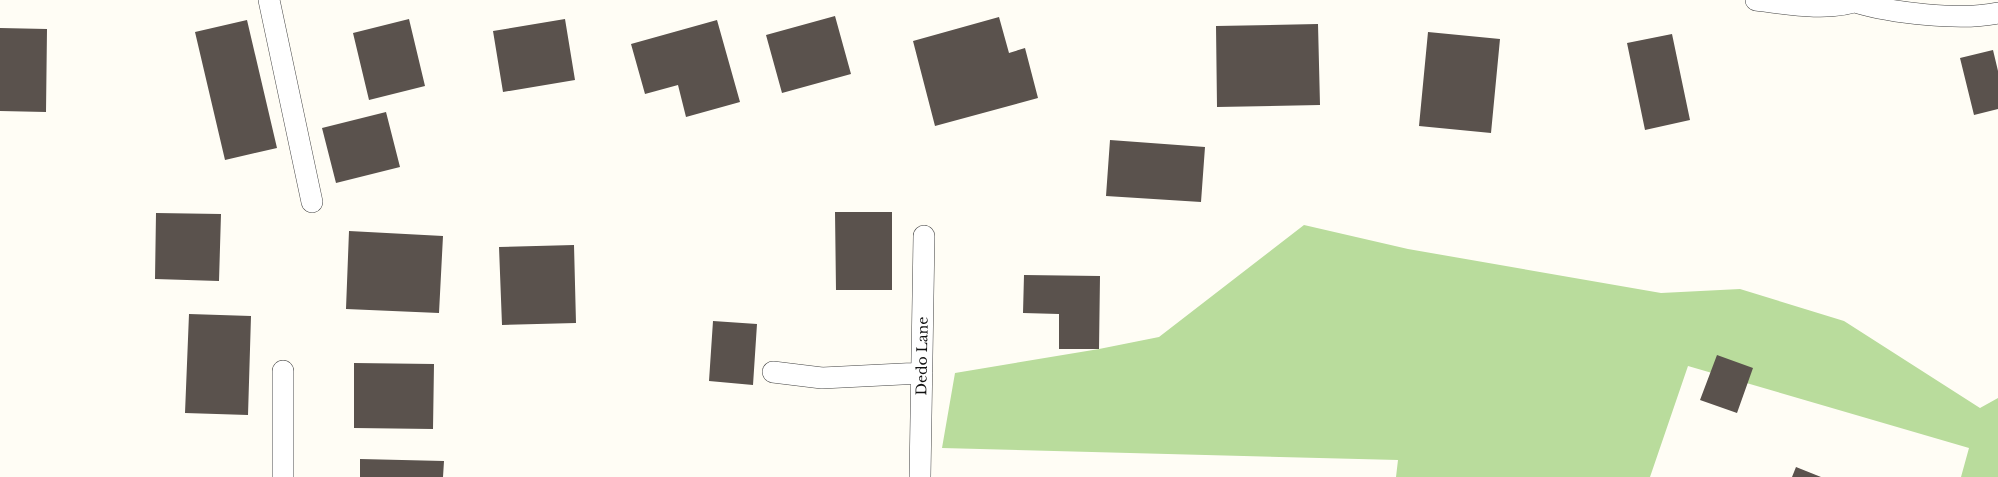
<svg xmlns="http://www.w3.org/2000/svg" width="1998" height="477" viewBox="0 0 1998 477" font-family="'Libre Baskerville',serif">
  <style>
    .forest { fill: #b9dc9c }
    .building { fill: #5a524d }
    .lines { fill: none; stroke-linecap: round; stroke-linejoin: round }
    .minor-casing { stroke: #444; stroke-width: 22 }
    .minor { stroke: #fff; stroke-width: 21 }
    .labels { text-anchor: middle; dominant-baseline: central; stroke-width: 4; stroke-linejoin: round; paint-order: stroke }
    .street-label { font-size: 14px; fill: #111; stroke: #fff }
  </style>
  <rect width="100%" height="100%" fill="#fffdf5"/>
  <path class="forest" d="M1304,225L1408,249L1661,293L1740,289L1844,321L1980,408L1998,398V477H1961L1969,448L1688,366L1650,477H1396L1398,460L942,448L955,373L1099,349L1159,337Z"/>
  <path class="building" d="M835,16L851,74L782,93L766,35Z
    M999,17L1009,53L1025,48L1038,98L935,126L913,41Z
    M409,19L425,86L369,100L353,33Z
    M565,19L575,80L503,92L493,31Z
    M247,20L277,148L225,160L195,32Z
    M717,20L740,102L686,117L678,85L645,94L631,44Z
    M1318,24L1320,105L1217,107L1216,26Z
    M0,28L47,29L46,112L0,111Z
    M1428,32L1500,39L1491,133L1419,126Z
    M1672,34L1690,120L1645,130L1627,43Z
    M1993,50L1998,71V109L1974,115L1960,58Z
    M386,112L400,167L336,183L322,128Z
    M1110,140L1205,147L1201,202L1106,196Z
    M835,212H892V290H836Z
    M156,213L221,214L219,281L155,279Z
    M349,231L443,236L439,313L346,309Z
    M574,245L576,323L502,325L499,247Z
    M1024,275L1100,276L1099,349H1059V314L1023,313Z
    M189,314L251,316L248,415L185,413Z
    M713,321L757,324L753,385L709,381Z
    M1717,355L1753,368L1737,413L1700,400Z
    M354,363L434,364L433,429L354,428Z
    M360,459L444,461L443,477H360Z
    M1796,467L1821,477H1792Z"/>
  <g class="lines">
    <g class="minor-casing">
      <path id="minor" d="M269,0L312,202
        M1756,0C1786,4 1832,12 1859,0
        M1855,2C1891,13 1961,21 1998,13
        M773,372L822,378L922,373
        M283,477V371
        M920,477L924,236"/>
    </g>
    <use href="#minor" class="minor"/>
  </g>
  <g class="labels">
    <g class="street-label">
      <text transform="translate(922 356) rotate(-89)">Dedo Lane</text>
    </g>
  </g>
</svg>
